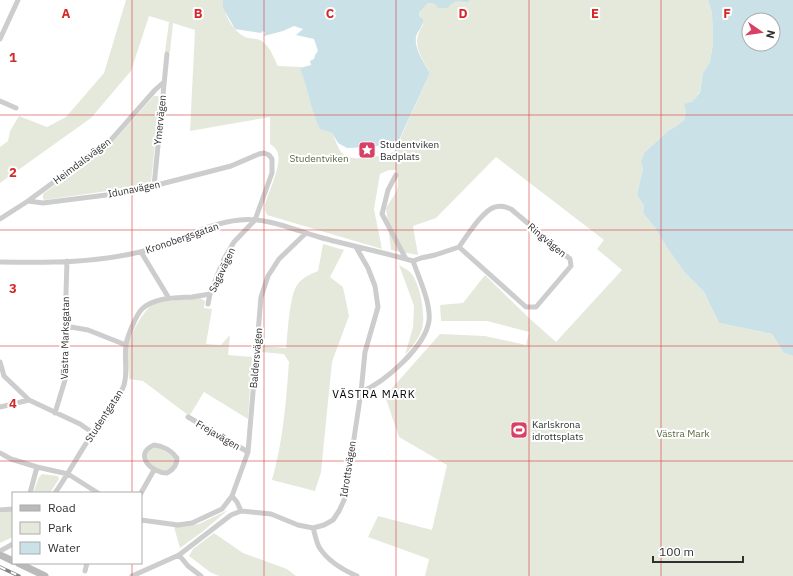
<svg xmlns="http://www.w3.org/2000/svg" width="793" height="576" viewBox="0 0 793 576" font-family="'IBM Plex Sans',sans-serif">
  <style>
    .green { fill: #e5e9dc }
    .water { fill: #cae1e8; fill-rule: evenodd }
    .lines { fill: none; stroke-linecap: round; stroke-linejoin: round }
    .minor { stroke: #cdcdcd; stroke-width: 5 }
    .secondary { stroke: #bababa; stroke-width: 7 }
    .rail-casing { stroke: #858585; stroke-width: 3.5 }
    .rail { stroke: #fff; stroke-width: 2; stroke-dasharray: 6; stroke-linecap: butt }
    .grid { fill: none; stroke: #d62828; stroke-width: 1; stroke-opacity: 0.55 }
    .labels { text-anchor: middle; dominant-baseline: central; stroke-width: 4; stroke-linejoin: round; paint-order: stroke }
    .street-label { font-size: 10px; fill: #303030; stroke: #fff }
    .poi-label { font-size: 10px; fill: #303030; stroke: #fff; text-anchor: start }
    .park-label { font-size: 10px; fill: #5a6940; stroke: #fff }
    .neighbourhood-label { font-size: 11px; letter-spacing: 1px; fill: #000; stroke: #fff }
    .grid-label { font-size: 13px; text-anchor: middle; font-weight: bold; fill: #d62828; stroke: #fff; stroke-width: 4; stroke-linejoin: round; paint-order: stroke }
  </style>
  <rect width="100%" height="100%" fill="#fff"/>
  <path class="green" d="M126,0H223C223,13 232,30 245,37C249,39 256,38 260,40C270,45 273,57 278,66L302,67L301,68C308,88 310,109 320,128L332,133C335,138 338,149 342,153C352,164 381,155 394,152L430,73C421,56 410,44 423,25L419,13L428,3L435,4L451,3L457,1L468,3L470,0H708L712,13L713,42L710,62L703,73L700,91L686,111L684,120L675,127L669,130L645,152L643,168L637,195L644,206L643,213L656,229L667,248L685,273L704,292L719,323L772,334L784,353L793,356V576H425L429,559L368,537L378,516L432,530L447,465L399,437L385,396L440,334L485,336L526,345L529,332L487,321H441L440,305L463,303L485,275L529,318L556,342L622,270L597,249L604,240L496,157L436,218L413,226L418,255L391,250L386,208C396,192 401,190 396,170H389L380,174L374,209L382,249L267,215L265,210V204C269,191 281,167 278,154C277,149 274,147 270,144V117L190,131L195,30L173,23L170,52H165L169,22L149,16L131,71L91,118L0,183V147L8,141L10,131L19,116L47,127L66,117L104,73Z
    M154,96H158L160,99L151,182L148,185L45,200L43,199V194L112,143Z
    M323,244L344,250L330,277L343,287L349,316L332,362L321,472L315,491L272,480C283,441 286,402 289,362L284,354L261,352L260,346L286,348C288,333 289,297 297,285C302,278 310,274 318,271Z
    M399,265C402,267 407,269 410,272C420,282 426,315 422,329C419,339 411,348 405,355L413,327L414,306Z
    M200,298L205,301L204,308L212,309L206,344L221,345L230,335L228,355L252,357L248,419L204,392L190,415H188L143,381L129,379C129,369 126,357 127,348C129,337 144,308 154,304C168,299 186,300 200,298Z
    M159,447L174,457C175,461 175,463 173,466C160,483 131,449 159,447Z
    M42,474L58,476L59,479L50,493H33L39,477Z
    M228,510L202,532L180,548L174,527L199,524Z
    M13,511V537L0,543V513Z
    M214,533L243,553L287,569L296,576H219L210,572L189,556L193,549Z"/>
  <path class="water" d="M223,0H470L468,3C458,1 454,0 448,8H438L435,4L428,3L419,13L420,17L423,19C423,28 418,29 416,37C414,49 424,63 430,73L398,142L371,147L347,148L338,143L332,133L320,129C310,109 308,88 300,68L311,65L310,61L314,59L315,55L318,51L314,39L296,35L303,29L294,26L283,31L264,36L265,32L263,31L261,33L235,29L223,8Z
    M708,0H793V356L784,353L772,334L719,323L704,292L685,273L667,248L656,229L643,213L644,206L637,195L643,168L641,162L645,152L669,130L675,127L684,120L686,111L684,104L692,102L700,92L703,73L710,62L713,42L712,13ZM749,20H773V44H749Z"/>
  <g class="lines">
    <path class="minor" d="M0,39L18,0
      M0,101L16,108
      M396,175L388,190L382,214L406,259
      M154,186L167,54
      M28,201L111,140L155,90L164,82
      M0,219L28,201L43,203L130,192L231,166L259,154L264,153L269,155L272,159V173L255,220L234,242L224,259L210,294L208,304
      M141,252L167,295L168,298
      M0,262C49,263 100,263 148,250C179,241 207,223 240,220C267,217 294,230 319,237C351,246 382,252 413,261L421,258L435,255L459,247L526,307H536L571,266L570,259L511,209C506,207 501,205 495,207C483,210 467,236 459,247
      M65,326L88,330L126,345
      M0,362L4,376L29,400
      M361,392C385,382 425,347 429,321C431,303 419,278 413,261
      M0,407L29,400L80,424L93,433
      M55,413L65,380L66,366L65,326L67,261
      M188,417L248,452
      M154,445C163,446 172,451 177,458C177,465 173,470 167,473C151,473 133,454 154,445Z
      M0,453L11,459L37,467L68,474L98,493
      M30,493L37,467
      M55,493C67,476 77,457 89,439C100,421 117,405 124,385C128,372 124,358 126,345C127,337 136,315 142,309C155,297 176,298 192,297C198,296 204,295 210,294
      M141,493L154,470
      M232,496L248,452L261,297L268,276L279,259L306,233
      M0,510L13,509
      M141,520L178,525L192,523L222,509L232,496L237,502L241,511
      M313,528C315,534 316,541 319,547C327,560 343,570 357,576
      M0,551L13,544
      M179,555L188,566L201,576
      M85,571L87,563
      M132,576L179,555L231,515L241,511L271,514L298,525L313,528L324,525L333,520L339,511L345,498L361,392L365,352L378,307L375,286L368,268L356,247"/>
    <path class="secondary" d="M0,555L13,561
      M18,563L45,576"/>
    <g class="rail-casing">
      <path id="rail" d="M0,567L19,576"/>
    </g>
    <use href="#rail" class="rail"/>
  </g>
  <path class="grid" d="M132,0V493M264,0V576M396,0V576M529,0V576M661,0V576M0,115H793M0,230H793M0,346H793M0,461H793M132,563V576"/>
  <defs>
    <g id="sight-square" transform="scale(0.9)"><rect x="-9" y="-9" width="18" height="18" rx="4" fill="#d84165" stroke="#fff"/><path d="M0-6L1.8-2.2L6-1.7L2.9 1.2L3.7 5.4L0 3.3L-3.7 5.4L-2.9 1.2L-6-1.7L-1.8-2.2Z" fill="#fff"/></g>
    <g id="stadium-square" transform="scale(0.9)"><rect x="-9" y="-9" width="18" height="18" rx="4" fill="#d84165" stroke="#fff"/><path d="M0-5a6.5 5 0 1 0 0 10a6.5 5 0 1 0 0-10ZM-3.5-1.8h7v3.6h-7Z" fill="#fff"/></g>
  </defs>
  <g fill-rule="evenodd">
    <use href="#sight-square" x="367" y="150"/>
    <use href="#stadium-square" x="519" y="430"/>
  </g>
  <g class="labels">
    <g class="street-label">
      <text transform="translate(160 120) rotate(-84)">Ymervägen</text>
      <text transform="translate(82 161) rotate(-37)">Heimdalsvägen</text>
      <text transform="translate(134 189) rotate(-11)">Idunavägen</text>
      <text transform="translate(182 238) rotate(-19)">Kronobergsgatan</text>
      <text transform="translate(547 240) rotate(40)">Ringvägen</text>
      <text transform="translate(222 270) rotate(-65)">Sagavägen</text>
      <text transform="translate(65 338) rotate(-89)">Västra Marksgatan</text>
      <text transform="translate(256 358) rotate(-85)">Baldersvägen</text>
      <text transform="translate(104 416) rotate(-57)">Studentgatan</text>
      <text transform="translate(218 435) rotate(30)">Frejavägen</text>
      <text transform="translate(348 469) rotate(-81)">Idrottsvägen</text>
    </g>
    <g class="poi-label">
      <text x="380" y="144">Studentviken<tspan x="380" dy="12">Badplats</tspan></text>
      <text x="532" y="424">Karlskrona<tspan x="532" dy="12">idrottsplats</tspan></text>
    </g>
    <g class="park-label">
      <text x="319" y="158">Studentviken</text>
      <text x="683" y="433">Västra Mark</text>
    </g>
    <g class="neighbourhood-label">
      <text x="374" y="394">VÄSTRA MARK</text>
    </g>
  </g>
  <g class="grid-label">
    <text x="66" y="18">A</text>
    <text x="198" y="18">B</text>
    <text x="330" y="18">C</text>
    <text x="463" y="18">D</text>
    <text x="595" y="18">E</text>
    <text x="727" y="18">F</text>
    <text x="13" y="62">1</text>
    <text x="13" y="177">2</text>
    <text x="13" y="293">3</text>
    <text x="13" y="408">4</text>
  </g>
  <rect x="12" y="492" width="130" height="72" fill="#ffffff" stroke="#acacac"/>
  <rect x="20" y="505" width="20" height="6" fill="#bababa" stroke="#acacac"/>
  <text x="48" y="512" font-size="12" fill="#303030">Road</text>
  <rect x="20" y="522" width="20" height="12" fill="#e5e9dc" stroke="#acacac"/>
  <text x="48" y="532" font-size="12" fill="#303030">Park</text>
  <rect x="20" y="542" width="20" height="12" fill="#cae1e8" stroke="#acacac"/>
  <text x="48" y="552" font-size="12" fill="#303030">Water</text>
  <g transform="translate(761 32) rotate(103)"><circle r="19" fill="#ffffff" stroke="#acacac"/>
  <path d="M0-3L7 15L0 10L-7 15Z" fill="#d84165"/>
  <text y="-6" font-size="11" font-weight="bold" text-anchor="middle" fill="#303030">N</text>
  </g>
  <path d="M653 556v6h90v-6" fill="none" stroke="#303030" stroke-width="2"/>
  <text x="659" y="556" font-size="12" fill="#303030" stroke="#ffffff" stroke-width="3" paint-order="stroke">100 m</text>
</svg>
